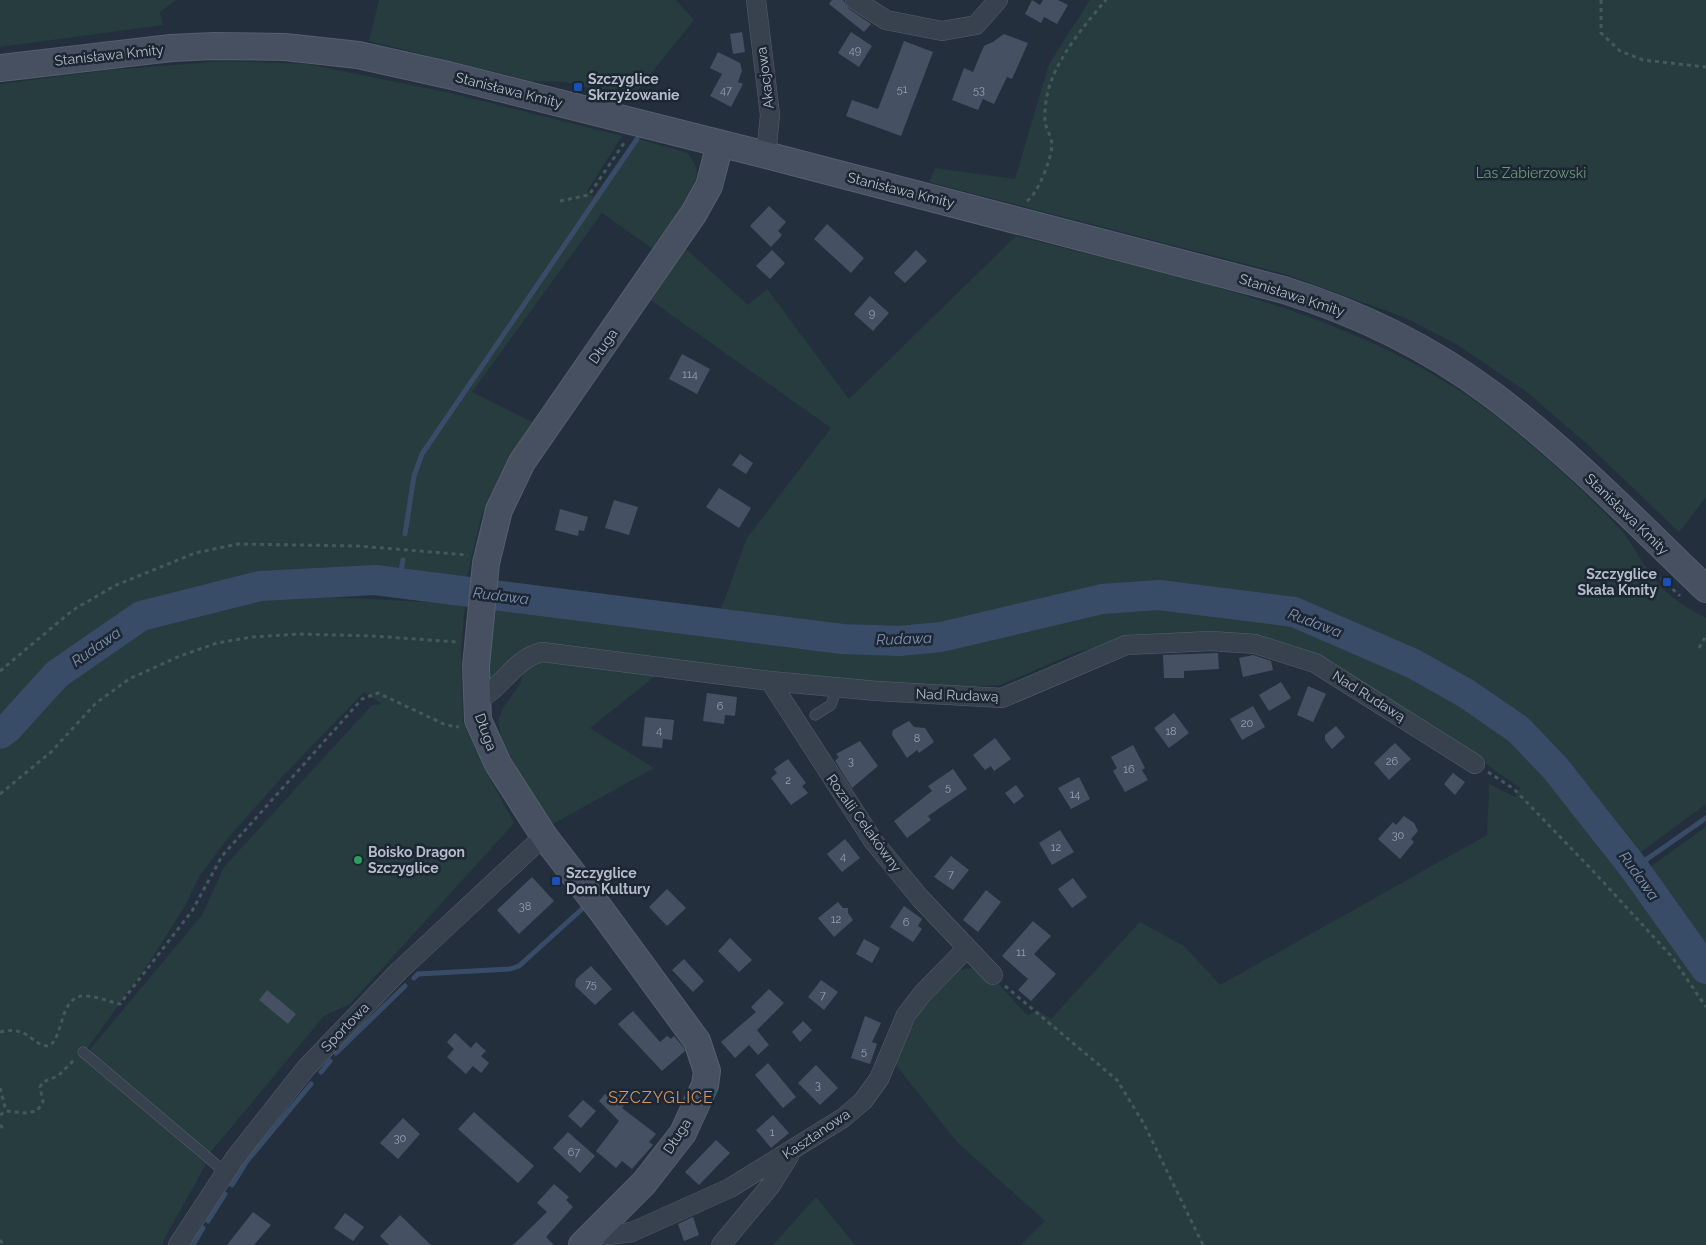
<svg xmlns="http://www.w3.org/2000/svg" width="1706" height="1245" viewBox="0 0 1706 1245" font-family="Raleway,sans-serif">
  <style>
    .green { fill: #263c3f }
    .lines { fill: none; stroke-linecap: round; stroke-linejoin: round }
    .stream { stroke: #394c67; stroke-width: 5 }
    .river { stroke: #394c67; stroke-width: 30 }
    .building { fill: #455162 }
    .lane-casing { stroke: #565f6c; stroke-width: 11 }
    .street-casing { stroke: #565f6c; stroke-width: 20 }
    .secondary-casing { stroke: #565f6c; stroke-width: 28 }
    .path { stroke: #44595c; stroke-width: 3; stroke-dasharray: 4 4; stroke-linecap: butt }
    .lane { stroke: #38414e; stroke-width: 10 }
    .street { stroke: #38414e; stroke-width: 19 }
    .secondary { stroke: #465061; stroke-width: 26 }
    .transit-dot { fill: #1a4fb4; stroke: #1d2633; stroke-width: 2 }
    .leisure-dot { fill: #2e9e5b; stroke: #1d2633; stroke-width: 2 }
    .labels { text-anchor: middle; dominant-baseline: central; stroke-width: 5; stroke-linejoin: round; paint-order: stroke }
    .number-label { font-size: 11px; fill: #98a1af }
    .street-label { font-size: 14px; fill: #b4bcc9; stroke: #1d2633 }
    .poi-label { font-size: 14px; font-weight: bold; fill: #b4bcc9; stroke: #1d2633; text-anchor: start }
    .park-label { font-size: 14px; fill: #6b9a76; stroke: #1d2633 }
    .water-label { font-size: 15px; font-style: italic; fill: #7c92b1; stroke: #1d2633 }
    .quarter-label { font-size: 16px; letter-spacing: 1px; fill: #d59563; stroke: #1d2633 }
  </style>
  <rect width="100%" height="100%" fill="#242f3e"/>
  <path class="green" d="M0,0H176L160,12L163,25L0,47Z
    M379,0H676L694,20L631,98L565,82L531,81L369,41Z
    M1090,0H1706V497L1679,532L1586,443L1527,392L1456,344L1406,318L1288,275L929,182L935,168L1015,179L1049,64Z
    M225,61L307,64L446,92L622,136L587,191L593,197L635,138L688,153C690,157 694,162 696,167C702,189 665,231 653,249L602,213L472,392L532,422L493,490L481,517L465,585L355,577H264L220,585L143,609L106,627L75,649L0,723V84L109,70Z
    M1016,236C1187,280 1364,311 1506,424C1545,456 1585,491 1620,529C1634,545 1643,565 1657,582C1670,598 1688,608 1706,618V804L1638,854L1650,867L1706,827V1245H1021L1045,1221L957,1142L895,1064L925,1000L957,970L971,968L985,969L1027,1015L1039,1011L1051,1019L1140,922L1184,946L1220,985L1487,835L1489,784L1515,797L1520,788L1468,751L1287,645L1130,640L1077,652L1000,685L944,688L849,684L547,648L494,679L486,675L497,585L721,609L747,538L831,428L649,299L686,249L748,305L767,289L849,399Z
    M274,594L465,604L461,652L463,722L488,775L514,823L350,1004L324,1016L210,1153L87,1053L202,915L224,867L372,705L382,704L364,692L282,777L228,838L200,875L184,908L148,964L82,1056L206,1164L161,1245H0V745L61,684L90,661L161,618L221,601Z
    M550,659L659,673L590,728L654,768L551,825L502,743L498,720L503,708L520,684L525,667Z
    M816,1197L855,1245H773Z"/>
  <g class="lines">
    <path class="stream" d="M405,534L414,476L422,454L637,139
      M399,584L403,560
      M1634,868L1706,818
      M414,978L418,974L510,969L519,966L582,909
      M336,1053L405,986
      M321,1072L330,1061
      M232,1185L247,1161L311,1084
      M208,1221L225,1194
      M193,1245L203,1228"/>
    <path class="river" d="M0,734L8,728L57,674L141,616L260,586L375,580L842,639L900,641L941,637L1102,599L1159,595L1294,612L1414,664L1467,694L1519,730L1556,769L1634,868L1706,969"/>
  </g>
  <path class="building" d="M832,0H843L849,9L871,24L864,32L829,4Z
    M1032,0L1040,5L1043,0H1058L1068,5L1057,24L1044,17L1041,23L1025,14Z
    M742,32L745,52L733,54L730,34Z
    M851,32L872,46L859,67L838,53Z
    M1004,34L1028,43L1012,79L1007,77L994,104L983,99L978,110L952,100L964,68L973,72L984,46L993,42Z
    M904,41L933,52L901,136L846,116L852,100L878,109Z
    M718,52L740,63L742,71L738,82L743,84L731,107L710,96L722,74L710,68Z
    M769,206L786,222L778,231L782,235L771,247L750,226Z
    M827,224L864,258L851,273L814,239Z
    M772,250L785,263L770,279L756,266Z
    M916,250L927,261L905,283L894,273Z
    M870,296L889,313L873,331L854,314Z
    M682,354L710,369L697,394L669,379Z
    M740,454L753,463L746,474L732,465Z
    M719,488L751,508L739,528L706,507Z
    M614,500L638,507L629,535L605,528Z
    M560,509L588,517L584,531L579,530L578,536L555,530Z
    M1218,653L1219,669L1184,671V678H1164L1163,655Z
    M1253,655L1271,661L1273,670L1243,677L1239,658Z
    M1281,682L1291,698L1269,711L1259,695Z
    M1308,686L1326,694L1313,722L1297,715Z
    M707,693L737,697L735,716L725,715L724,724L703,721Z
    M1253,706L1265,727L1242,740L1230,719Z
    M1174,713L1189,733L1169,748L1154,728Z
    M645,717L674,720L672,740L663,739L662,748L642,746Z
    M909,721L914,727L925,728L934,742L919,753L917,750L907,758L892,735L893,730Z
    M1336,726L1345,737L1332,749L1325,740V735Z
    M995,738L1011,759L994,771L991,766L985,770L973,755Z
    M860,741L878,766L852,788L835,761L839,757L836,754Z
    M1395,743L1411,759L1389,780L1374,763Z
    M1133,745L1145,768L1142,770L1148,780L1125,792L1113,771L1117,768L1111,757Z
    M788,759L806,783L802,786L808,793L791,805L771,778L777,773L774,769Z
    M953,769L967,789L928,816L931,820L907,838L894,821L932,791L928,786Z
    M1453,773L1465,782L1455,795L1444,784Z
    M1079,777L1090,799L1071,809L1058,788Z
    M1016,785L1024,796L1014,804L1005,793Z
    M1404,816L1414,823L1418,831L1411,839L1414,842L1400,859L1378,839L1393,822L1396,825Z
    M1060,830L1074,852L1052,865L1039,843Z
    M845,839L860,858L842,872L827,854Z
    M951,856L969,870L953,890L934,877Z
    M532,877L554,901L519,934L497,910Z
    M1073,878L1087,897L1072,908L1058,889Z
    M667,889L686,908L667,926L649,907Z
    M986,890L1001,902L978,932L963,920Z
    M838,902L843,908H848V913L853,920L834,937L818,918Z
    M904,906L922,919L918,926L922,929L913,942L890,927Z
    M1033,921L1051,936L1034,954L1056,974L1031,1001L1018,990L1028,979L1002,956Z
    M730,938L752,960L739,972L718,951Z
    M864,939L880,948L872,963L856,954Z
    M684,959L704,981L693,992L672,970Z
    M591,966L612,989L595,1005L575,986L576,979Z
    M821,980L838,992L824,1010L808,997Z
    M769,989L784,1003L757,1030L769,1045L758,1055L749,1045L735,1058L721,1042L756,1012L751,1007Z
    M267,990L296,1014L288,1024L259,1000Z
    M633,1011L660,1042L667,1036L671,1039L674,1036L684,1048L685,1051L662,1071L618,1024Z
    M865,1016L881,1023L872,1042L877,1044L870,1064L851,1058Z
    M803,1021L812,1030L800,1042L792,1032Z
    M455,1033L471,1048L476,1042L486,1051L481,1056L489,1063L481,1073L473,1066L466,1074L447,1057L454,1049L447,1042Z
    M768,1063L796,1097L783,1108L755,1075Z
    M816,1065L838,1088L820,1105L798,1083Z
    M618,1089L629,1100L622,1108L656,1134L649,1142L653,1145L632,1169L622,1161L616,1168L596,1151L619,1121L599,1101L605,1094L610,1098Z
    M583,1100L596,1111L581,1128L568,1116Z
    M474,1112L534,1166L518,1183L458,1129Z
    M773,1115L789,1133L771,1148L756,1130Z
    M403,1118L420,1134L398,1159L380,1143Z
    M568,1132L595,1156L580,1173L553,1148Z
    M716,1140L730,1153L699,1185L685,1172Z
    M554,1184L569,1197L566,1200L573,1207L546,1237L554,1245H513L547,1212L537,1203Z
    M253,1212L271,1225L254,1245H227Z
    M345,1213L364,1227L353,1241L334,1228Z
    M400,1215L431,1245H389L380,1236Z
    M693,1217L699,1235L684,1241L678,1224Z"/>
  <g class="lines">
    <g class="lane-casing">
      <path id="lane" d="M815,715L831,705L837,688
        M83,1052L225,1172"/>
    </g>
    <g class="street-casing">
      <path id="street" d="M756,0L770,115L766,155
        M855,0L886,20L942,31L976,25L998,0
        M770,681L874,842L920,898L993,975
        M476,701C502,689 513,659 542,652L770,681L877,691L1002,698L1126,645L1211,641L1255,644L1315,663L1475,764
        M598,1230L608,1235L632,1232L730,1188L843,1118L863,1101L879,1079L906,1015L922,994L967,948
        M178,1245L235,1158L306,1068L399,971L544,836
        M721,1245L771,1185L789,1156"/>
    </g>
    <g class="secondary-casing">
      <path id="secondary" d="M0,68L171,48L214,46L285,47L358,55L448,75L766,155L1284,290C1358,313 1428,347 1490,393C1568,451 1636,522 1706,589
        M582,1245L644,1183L683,1133L705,1085L707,1071L697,1041L601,910L544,836L498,764L478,720L476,666L486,563L499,510L522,462L694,213L709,186L720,144"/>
    </g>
    <path class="path" d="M1601,0V33L1620,51L1643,60L1706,67
      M560,201L589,195L626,140
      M1027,201C1038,194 1051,159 1052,146C1052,136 1046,130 1045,121C1044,108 1047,91 1052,79C1063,51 1086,23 1106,0
      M1661,578L1680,596
      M1699,648L1706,636
      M0,671L73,610L116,585L195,553L238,544L358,546L468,555
      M1488,772L1514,789L1593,871L1672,957L1706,1007
      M0,794L51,752L96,703L129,679L180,656L217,643L252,637L298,634L373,636L457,642
      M1005,986L1117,1080L1144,1124L1203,1245
      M0,1032C30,1025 31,1046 49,1046C64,1038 59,994 86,996C97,996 109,1002 120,1004L192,911L222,856L362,699L378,693L446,725L459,727
      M0,1088L6,1111
      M0,1115L6,1111L25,1113L37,1111L43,1102L40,1087L43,1082L58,1076L75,1059
      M0,1125L5,1130
      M0,1240L4,1245"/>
    <use href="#lane" class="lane"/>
    <use href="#street" class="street"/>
    <use href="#secondary" class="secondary"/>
  </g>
  <g class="transit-dot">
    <rect x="573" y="82" width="10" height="10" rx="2.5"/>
    <rect x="1662" y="577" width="10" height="10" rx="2.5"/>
    <rect x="551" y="876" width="10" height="10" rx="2.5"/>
  </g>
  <circle class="leisure-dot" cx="358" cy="860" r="5"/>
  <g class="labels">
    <g class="number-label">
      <text x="855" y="50">49</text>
      <text x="902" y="89">51</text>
      <text x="726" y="90">47</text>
      <text x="979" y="90">53</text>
      <text x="872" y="313">9</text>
      <text x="690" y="374">114</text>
      <text x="720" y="706">6</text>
      <text x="1247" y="723">20</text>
      <text x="659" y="730">4</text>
      <text x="1171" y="731">18</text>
      <text x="917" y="738">8</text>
      <text x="851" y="761">3</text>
      <text x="1392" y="761">26</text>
      <text x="1129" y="769">16</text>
      <text x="788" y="780">2</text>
      <text x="948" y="787">5</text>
      <text x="1075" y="794">14</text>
      <text x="1398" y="835">30</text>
      <text x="1056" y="847">12</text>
      <text x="843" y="856">4</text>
      <text x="951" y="874">7</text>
      <text x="525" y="906">38</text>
      <text x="836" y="919">12</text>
      <text x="906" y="922">6</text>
      <text x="1021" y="952">11</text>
      <text x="591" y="984">75</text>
      <text x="823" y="995">7</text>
      <text x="864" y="1051">5</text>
      <text x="818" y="1085">3</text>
      <text x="772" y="1132">1</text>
      <text x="400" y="1138">30</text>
      <text x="574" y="1152">67</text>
    </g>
    <g class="street-label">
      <text transform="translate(109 55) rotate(-6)">Stanisława Kmity</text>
      <text transform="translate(765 78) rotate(-97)">Akacjowa</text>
      <text transform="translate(509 90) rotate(14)">Stanisława Kmity</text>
      <text transform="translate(901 190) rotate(14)">Stanisława Kmity</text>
      <text transform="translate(1292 295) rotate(18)">Stanisława Kmity</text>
      <text transform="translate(603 346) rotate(-55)">Długa</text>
      <text transform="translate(1627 514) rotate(44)">Stanisława Kmity</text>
      <text transform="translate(957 695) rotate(2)">Nad Rudawą</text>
      <text transform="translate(1369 696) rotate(32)">Nad Rudawą</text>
      <text transform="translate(486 732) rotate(70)">Długa</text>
      <text transform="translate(864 823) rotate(54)">Rozalii Celakówny</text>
      <text transform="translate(345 1027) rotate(-46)">Sportowa</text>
      <text transform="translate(816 1134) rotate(-34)">Kasztanowa</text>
      <text transform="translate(677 1136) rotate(-57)">Długa</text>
    </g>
    <g class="poi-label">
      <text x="588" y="79">Szczyglice<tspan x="588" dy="16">Skrzyżowanie</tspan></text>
      <text x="1657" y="574" text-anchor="end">Szczyglice<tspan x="1657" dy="16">Skała Kmity</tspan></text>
      <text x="368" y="852">Boisko Dragon<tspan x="368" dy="16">Szczyglice</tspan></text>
      <text x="566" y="873">Szczyglice<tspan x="566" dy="16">Dom Kultury</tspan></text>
    </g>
    <g class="park-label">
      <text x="1531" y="173">Las Zabierzowski</text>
    </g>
    <g class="water-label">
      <text transform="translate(501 596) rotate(7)">Rudawa</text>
      <text transform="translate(1315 623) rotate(21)">Rudawa</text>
      <text transform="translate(904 639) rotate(-2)">Rudawa</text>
      <text transform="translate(96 647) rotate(-35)">Rudawa</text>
      <text transform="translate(1639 876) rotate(54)">Rudawa</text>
    </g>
    <g class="quarter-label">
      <text x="661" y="1097">SZCZYGLICE</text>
    </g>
  </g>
</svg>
